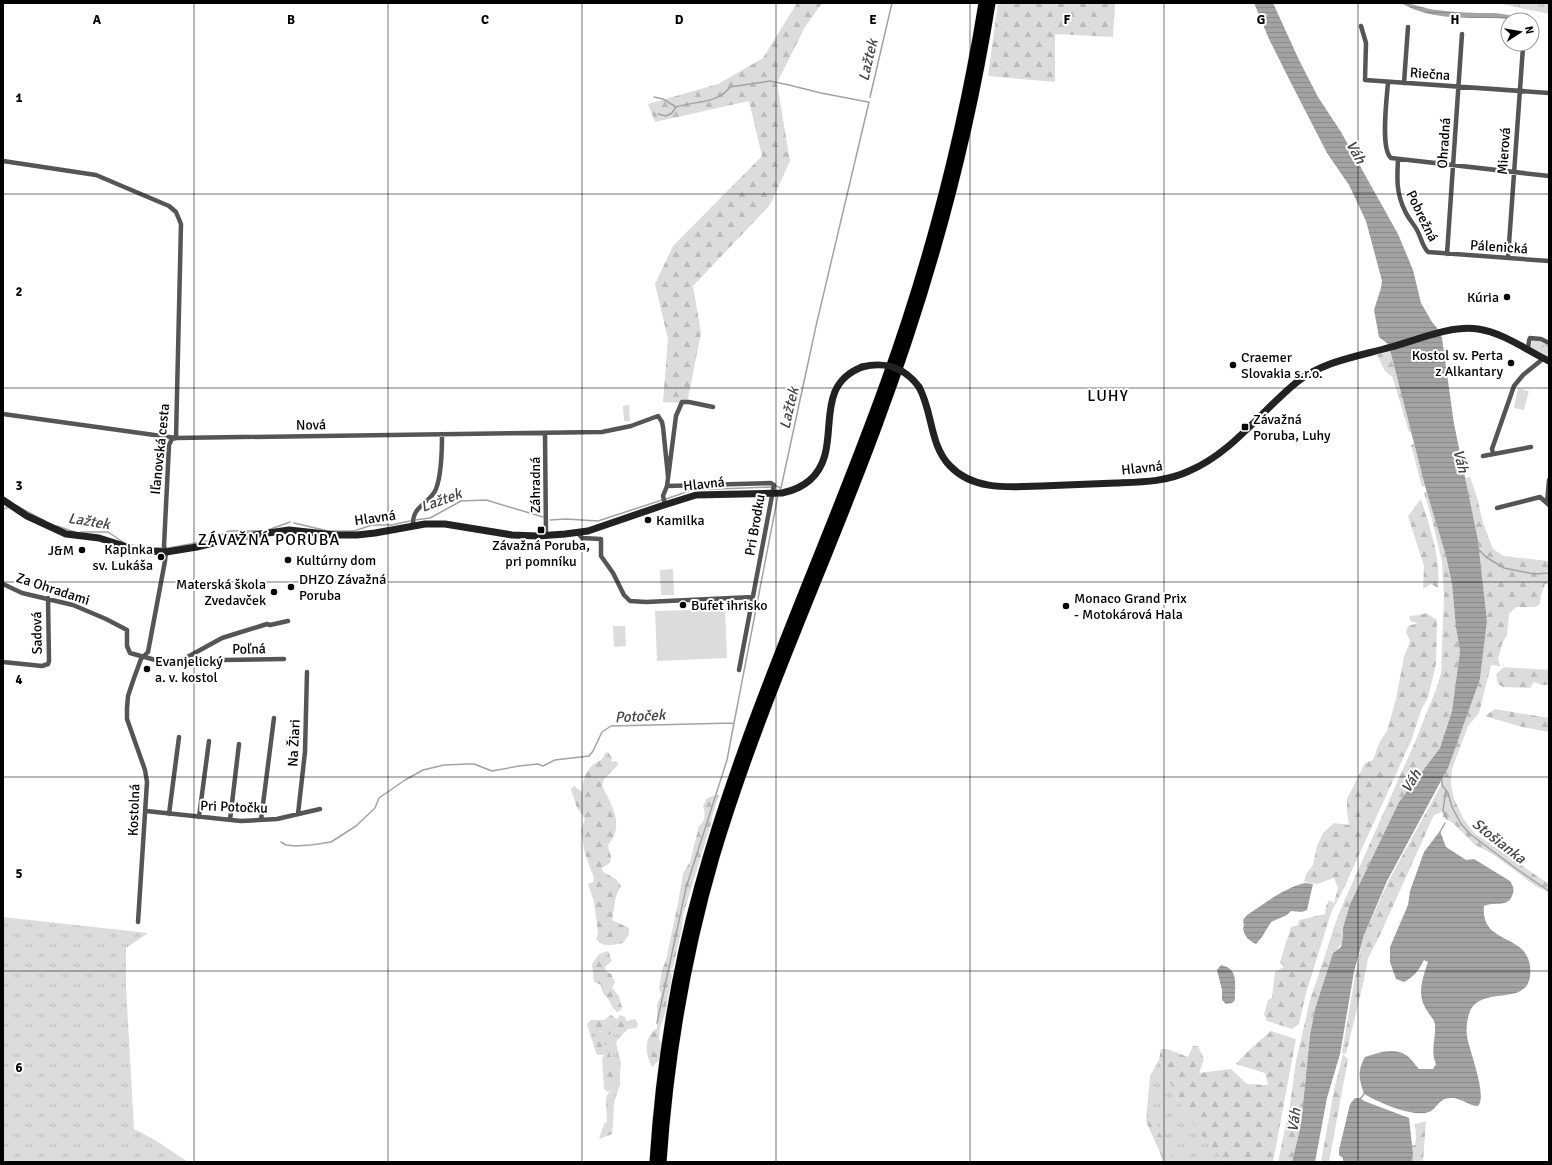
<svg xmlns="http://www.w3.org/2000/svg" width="1552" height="1165" viewBox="0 0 1552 1165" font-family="Signika,sans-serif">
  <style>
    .grass { fill: url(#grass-tufts) }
    .forest { fill: url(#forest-firs) }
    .park { fill: url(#park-crowns) }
    .garden { fill: #dcdcdc }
    .water { fill: url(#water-rules) }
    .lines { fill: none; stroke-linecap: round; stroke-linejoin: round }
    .stream { stroke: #a3a3a3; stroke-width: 1.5 }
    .highway-casing { stroke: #dbdbdb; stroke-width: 10 }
    .street { stroke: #555; stroke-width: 4.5 }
    .secondary { stroke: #222; stroke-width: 7 }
    .highway { stroke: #000; stroke-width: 9 }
    .secondary-bridge { stroke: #222; stroke-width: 7 }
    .grid { fill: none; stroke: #000; stroke-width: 1; stroke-opacity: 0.55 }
    .poi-dot { fill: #000; stroke: #fff; stroke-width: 1.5 }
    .labels { text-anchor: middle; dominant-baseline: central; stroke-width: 4; stroke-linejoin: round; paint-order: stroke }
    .street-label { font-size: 14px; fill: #000; stroke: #fff }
    .poi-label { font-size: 14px; fill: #000; stroke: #fff; text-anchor: start }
    .water-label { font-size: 15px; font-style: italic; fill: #444; stroke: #fff }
    .quarter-label { font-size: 16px; letter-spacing: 1px; fill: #000; stroke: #fff }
    .grid-label { font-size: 13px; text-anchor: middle; font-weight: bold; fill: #000; stroke: #fff; stroke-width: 4; stroke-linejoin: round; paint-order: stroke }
  </style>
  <defs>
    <pattern id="grass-tufts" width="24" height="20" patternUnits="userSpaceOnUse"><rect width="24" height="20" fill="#dcdcdc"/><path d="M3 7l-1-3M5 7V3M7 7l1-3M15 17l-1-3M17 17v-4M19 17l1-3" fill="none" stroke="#bbb"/></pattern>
    <pattern id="forest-firs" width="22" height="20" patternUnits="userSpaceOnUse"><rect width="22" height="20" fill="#dcdcdc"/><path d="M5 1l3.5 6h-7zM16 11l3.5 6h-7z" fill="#bbb"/></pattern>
    <pattern id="park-crowns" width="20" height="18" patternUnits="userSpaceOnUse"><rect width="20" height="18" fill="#dcdcdc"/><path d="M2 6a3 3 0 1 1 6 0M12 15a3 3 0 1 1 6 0" fill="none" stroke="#bbb"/></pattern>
    <pattern id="water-rules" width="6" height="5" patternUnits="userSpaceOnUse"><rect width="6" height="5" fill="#a3a3a3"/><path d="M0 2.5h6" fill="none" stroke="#8b8b8b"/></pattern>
  </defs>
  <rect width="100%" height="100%" fill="#fff"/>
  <path class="grass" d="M1497,3H1549V14Z
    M3,917L148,933L126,948V986L134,1129L155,1140L188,1162H3Z
    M1335,924L1343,928C1343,940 1343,945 1333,953L1327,949Z
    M589,1030L594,1033L601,1031L609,1034L614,1030L618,1034L624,1033L616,1042L621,1063L620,1073L615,1070V1061C607,1053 608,1047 599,1041L595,1050Z
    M1159,1060L1183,1108L1226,1162H1170V1151L1167,1141L1160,1134L1155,1121H1146L1150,1076Z
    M620,1084L614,1103L613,1124L607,1122C607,1102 600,1095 620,1084Z"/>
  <path class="forest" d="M797,3H822L805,27L777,83L790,161L770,205L693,286L701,333L687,403L663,402L668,339L655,284L673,246L762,156L749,101L655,122L648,104L718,84L763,58Z
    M998,3H1115L1113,37L1055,34V82L988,76Z
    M1390,351L1411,432H1409L1394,382L1392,377L1385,371L1377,355Z
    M1414,444L1425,486L1422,487L1411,445Z
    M1470,477L1477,497L1483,523L1493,549L1504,556L1549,561V584H1545L1541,595L1540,604L1535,607H1516L1509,614L1507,635L1502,644L1498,659L1500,666L1491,665L1479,713L1468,726L1452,769L1451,785L1454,799L1463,818L1474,833L1549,884V892L1537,887L1491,853L1475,845L1454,824L1443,817L1442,812L1434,815L1379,937L1368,958L1364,980L1346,1054L1342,1053L1356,970L1364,935L1389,880L1441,785L1480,679L1487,621L1478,540L1465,478Z
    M1427,491L1446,556L1452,584L1456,628L1460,651L1452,711L1440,748L1399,802L1350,904L1343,928L1335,924L1343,904L1415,742L1437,687L1441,673L1444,596L1442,562L1432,519L1424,493Z
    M1421,499C1430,528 1441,558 1438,588L1431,584L1423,589L1424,566L1408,516Z
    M1426,613L1437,620L1436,664L1428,698L1422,708L1411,741L1343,890L1331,913L1306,993L1299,1024L1292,1029L1267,1021L1264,1014L1268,1000L1272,998L1275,972L1284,967L1280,962L1291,927L1298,925L1299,920L1325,914L1326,906L1329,900L1334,903L1338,888L1334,878L1317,884L1304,882L1306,874L1313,865L1317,846L1323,833L1334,823L1349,825L1347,811V799L1365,763L1373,760L1380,741L1387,731L1396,699L1404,657L1410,641L1406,632L1408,626L1418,623L1410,621L1409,616L1420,615Z
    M1504,667L1549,670V685H1542L1534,682L1530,688L1503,687L1498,684L1496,674Z
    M1495,709L1549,718V732L1522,727L1485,716Z
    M608,752L612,758L611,762L617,761L618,765L604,779L602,786C612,805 625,826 608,845L609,851L611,856L610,863L602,868L603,872L616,879L621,886L616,896L612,920L629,928V934L623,943C612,945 603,948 596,939L598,933L594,902L588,884L593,882L594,878L585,854L581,830L585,819L577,808L571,789L574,786L582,792C582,782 586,770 594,764C601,759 602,761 605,753Z
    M717,794L719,796L712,816L711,824L683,915L682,928L673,967L670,970L672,976L665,1013L660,1028L659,1039L661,1043L659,1060L652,1067C645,1054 643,1038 657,1028V1005L661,995L659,988L662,970L666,960L678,903L683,873L690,862L699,826C705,822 706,814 703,807L706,799Z
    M1327,949L1333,953L1315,1009L1310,1035L1301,1125L1292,1162H1278L1290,1105L1296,1061L1310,1000Z
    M608,951L612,961L605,967L606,971L611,974L615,982L612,988L619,996L622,1008L620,1011L617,1012C612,1008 612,1005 609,1000C603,992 603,996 601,985L594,982L592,964L599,954Z
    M611,1015L617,1019L620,1015L625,1017L626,1021L635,1019L638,1024L637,1028L628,1029L624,1033L618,1034L614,1030L609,1035L601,1031L594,1033L589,1030L587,1024L591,1020H604Z
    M1271,1031L1296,1039L1273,1162H1226L1206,1141L1183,1108L1159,1060L1161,1049H1167L1188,1057L1193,1046H1198L1204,1059L1199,1073L1231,1069L1247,1084L1268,1085L1265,1073L1236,1064L1246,1053Z
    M598,1040L605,1045L609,1044L610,1055L615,1060V1070L620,1073V1084L608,1092L604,1089L602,1060L604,1055H597L595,1050Z
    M1343,1054L1348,1059L1329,1162H1321L1334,1090Z
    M1155,1120L1160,1134L1167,1141L1170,1151V1162H1162L1161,1155L1146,1121Z
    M1426,1121L1423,1162H1412V1145H1415L1416,1139L1415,1124Z
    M607,1122L613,1124L612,1134L599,1139L604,1124Z"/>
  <path class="park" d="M1532,340H1537L1549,345V357L1531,348Z"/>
  <path class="garden" d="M1518,388L1529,391L1524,410L1514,408Z
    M629,405L630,421H624L623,406Z
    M673,569L674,595H661L660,570Z
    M725,609L727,658L657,661L655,611Z
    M613,626H625L626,646L614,647Z"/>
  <path class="water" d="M1254,3H1273L1299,60L1318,97L1341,132L1398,234L1413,270L1421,303L1432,322L1437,328L1442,338L1454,424L1478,540L1487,621L1480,679L1448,768L1387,881L1364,935L1354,972L1340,1054L1327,1098L1315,1162H1292L1301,1125L1310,1035L1315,1009L1333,953L1341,947L1343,936V928L1350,904L1399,802L1440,748L1452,711L1460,651L1456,628L1452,584L1446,556L1425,486L1391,354L1388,344L1379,337L1374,310L1381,288L1382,281L1366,221L1349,185L1327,153L1291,83L1269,39Z
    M1401,3C1414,3 1424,9 1437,10C1451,12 1466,13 1480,13C1495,13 1510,13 1523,20C1512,20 1502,18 1492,18C1461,18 1428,19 1401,3Z
    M1440,831L1446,847L1466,860L1474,859L1510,881C1513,886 1515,889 1512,896C1507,908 1494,901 1484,906C1480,945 1526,933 1530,966C1535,1013 1479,981 1469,1014C1467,1020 1466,1030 1467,1036C1469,1050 1488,1096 1478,1106C1469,1106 1461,1098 1452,1098C1439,1097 1437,1109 1429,1112C1413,1118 1378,1102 1364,1094C1359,1078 1357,1072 1365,1057C1378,1053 1393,1047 1406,1055C1411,1058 1415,1065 1419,1069H1433L1436,1064C1430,1052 1436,1038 1435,1025C1434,1018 1431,1018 1428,1012C1416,996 1422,980 1428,962L1424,960C1419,970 1414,977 1404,982L1396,979L1390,962V947L1408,905L1410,891L1424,852Z
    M1305,883L1313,884L1307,910L1302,912L1291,911L1287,915L1271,922L1262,937L1256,944C1249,941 1244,936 1243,928L1244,926L1243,920L1247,915C1265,903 1284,888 1305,883Z
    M1221,965C1223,966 1225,966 1227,967C1239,973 1234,990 1235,1000L1232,1003L1226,1004L1222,1000V990L1217,970Z
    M1355,1098H1360L1364,1101L1409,1118L1413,1154L1412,1162H1343V1158L1339,1155V1150L1350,1104Z"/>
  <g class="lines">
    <path class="stream" d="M654,97L663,99L676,107C694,101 718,104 730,87L770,81L789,85L821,93L868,102
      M870,97L892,3
      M658,114L666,116L672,113L676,107
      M776,486L781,488L816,326L869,102
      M778,492L781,488
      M666,499L692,490L772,487
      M17,506L45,521
      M3,509L7,508
      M415,520L430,518L461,501L486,500L543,517
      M550,520L566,519L598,521L662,500
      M294,523L328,531H354L372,525H391L410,521
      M57,526L75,532
      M268,530L290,522
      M81,532H108L123,542
      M211,540L229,531H261
      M130,545L148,547
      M156,548H162
      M168,548L207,541
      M1478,549L1486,557L1504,568L1534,574L1549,573
      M1442,779V785L1448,793L1452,807L1461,824L1470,834L1518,870L1549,891
      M1446,790L1443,810L1447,819
      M1440,832L1445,823
      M281,842L286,845L295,846L311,845L331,842L356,826L375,808L379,798L405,780L423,770L444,765L468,764H474L492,771L519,766L538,764L543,766L555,760L589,756L593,751L602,732L611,726L734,723L778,495
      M657,1023L686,888L727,760L734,723
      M1360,1099L1364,1094"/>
    <g class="highway-casing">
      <path id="highway" d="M654,1162C660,1069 674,976 699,886C746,715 824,552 884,385C929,261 962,133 983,3
        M662,1162C669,1058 686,957 715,857C759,709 825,569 878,425C929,288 968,148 991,3"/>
    </g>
    <path class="street" d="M1361,26L1366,43L1365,80L1549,93
      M1388,82C1387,97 1380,149 1391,158L1549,176
      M1404,83L1408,27
      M1398,159C1397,178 1396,193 1405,211C1408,218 1413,223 1417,230C1421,237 1422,246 1428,252L1549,261
      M3,161L96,175L169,206L176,212L181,224L176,438L172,439L169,445L164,546L166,552L165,561L148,652L141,659L134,678L128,696L127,708V719L145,770L147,782L138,922
      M1447,254L1462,34
      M1508,258L1523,47
      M1528,349L1529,341L1530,338L1541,339L1549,343
      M3,414L176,438L602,432L631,426L658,416L662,422L663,427L668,476
      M545,433L546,536
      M1493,453L1492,449L1514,386L1523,375L1544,358
      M1483,456L1531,447
      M667,486L676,416L682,402H689L713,407
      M1547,503L1549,480
      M665,504L663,496L667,486L771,483L774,485L739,670
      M1497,508L1540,497L1549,505
      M413,525C412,505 430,504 436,489C441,476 442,449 442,435
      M578,533L582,538L601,539V556L613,573L624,595L630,601L646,602L753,597
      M3,584L22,593L73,605L106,619L127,630V646L130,653L159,661L284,659
      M182,660L222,638L267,624L270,625L288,621
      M3,662L42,666L48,664L49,661L48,598
      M146,811L241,821L277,819L320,809
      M169,814L179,737
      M298,814L305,752L307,672
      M199,817L209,741
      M230,820L239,744
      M261,820L274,718"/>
    <path class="secondary" d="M919,387C933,412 929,444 950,466C974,491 1010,487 1041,486C1066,485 1091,484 1116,483C1141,482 1166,482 1189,471C1232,453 1261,411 1297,382C1323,361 1360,356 1391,347C1417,340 1451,325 1478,329C1504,333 1526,350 1549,361
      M3,500L27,516L66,534L99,538L137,550L166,552L197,547L233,538L289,530L335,535H357L375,533L425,524H445L512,535L538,536L565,534L588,531L661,506L696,495L782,493C792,491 802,487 810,480C846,448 808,388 862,367"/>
    <use href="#highway" class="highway"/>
    <path class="secondary-bridge" d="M862,367C885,361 905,368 919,387"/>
  </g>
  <path class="grid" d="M194,3V1162M388,3V1162M582,3V1162M776,3V1162M970,3V1162M1164,3V1162M1358,3V1162M3,194H1549M3,388H1549M3,582H1549M3,777H1549M3,971H1549"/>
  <g class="poi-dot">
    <circle cx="1507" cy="297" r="4"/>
    <circle cx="1511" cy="363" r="4"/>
    <circle cx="1233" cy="365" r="4"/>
    <rect x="1241" y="423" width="8" height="8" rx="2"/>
    <circle cx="648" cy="520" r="4"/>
    <rect x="537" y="526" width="8" height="8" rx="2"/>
    <circle cx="82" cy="550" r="4"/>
    <circle cx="161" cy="557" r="4"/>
    <circle cx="288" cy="560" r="4"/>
    <circle cx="291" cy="587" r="4"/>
    <circle cx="274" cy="592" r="4"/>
    <circle cx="683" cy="605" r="4"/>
    <circle cx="1066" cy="606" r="4"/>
    <circle cx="147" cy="669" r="4"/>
  </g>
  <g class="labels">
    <g class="street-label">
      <text transform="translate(1430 74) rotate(4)">Riečna</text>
      <text transform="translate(1444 143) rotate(-86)">Ohradná</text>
      <text transform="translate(1504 151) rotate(-86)">Mierová</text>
      <text transform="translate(1422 216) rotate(64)">Pobrežná</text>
      <text transform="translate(1499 247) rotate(4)">Pálenická</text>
      <text transform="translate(311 425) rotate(-1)">Nová</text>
      <text transform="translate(160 449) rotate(-84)">Iľanovská cesta</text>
      <text transform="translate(1142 468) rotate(-6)">Hlavná</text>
      <text transform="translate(704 484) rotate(-6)">Hlavná</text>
      <text transform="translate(535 485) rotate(-90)">Záhradná</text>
      <text transform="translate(375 518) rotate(-8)">Hlavná</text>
      <text transform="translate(755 525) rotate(-80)">Pri Brodku</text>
      <text transform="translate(53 589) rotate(18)">Za Ohradami</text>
      <text transform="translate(37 633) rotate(-91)">Sadová</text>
      <text transform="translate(249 649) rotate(-1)">Poľná</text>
      <text transform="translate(294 743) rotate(-87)">Na Žiari</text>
      <text transform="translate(234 807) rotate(2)">Pri Potočku</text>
      <text transform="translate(134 810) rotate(-88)">Kostolná</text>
    </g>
    <g class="poi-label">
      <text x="1499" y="297" text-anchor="end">Kúria</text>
      <text x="1503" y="355" text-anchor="end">Kostol sv. Perta<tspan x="1503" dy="16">z Alkantary</tspan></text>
      <text x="1241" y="357">Craemer<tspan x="1241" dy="16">Slovakia s.r.o.</tspan></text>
      <text x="1253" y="419">Závažná<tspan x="1253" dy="16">Poruba, Luhy</tspan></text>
      <text x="656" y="520">Kamilka</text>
      <text x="541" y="545" text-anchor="middle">Závažná Poruba,<tspan x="541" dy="16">pri pomníku</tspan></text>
      <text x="153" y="549" text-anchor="end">Kaplnka<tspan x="153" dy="16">sv. Lukáša</tspan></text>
      <text x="74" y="550" text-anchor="end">J&amp;M</text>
      <text x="296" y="560">Kultúrny dom</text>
      <text x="299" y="579">DHZO Závažná<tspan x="299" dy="16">Poruba</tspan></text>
      <text x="266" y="584" text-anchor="end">Materská škola<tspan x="266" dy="16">Zvedavček</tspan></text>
      <text x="1074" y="598">Monaco Grand Prix<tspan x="1074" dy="16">- Motokárová Hala</tspan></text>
      <text x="691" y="605">Bufet ihrisko</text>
      <text x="155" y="661">Evanjelický<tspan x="155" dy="16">a. v. kostol</tspan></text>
    </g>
    <g class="water-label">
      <text transform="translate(868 60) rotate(-77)">Lažtek</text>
      <text transform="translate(1356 152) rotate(61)">Váh</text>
      <text transform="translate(789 408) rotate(-77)">Lažtek</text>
      <text transform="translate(1461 461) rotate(76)">Váh</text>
      <text transform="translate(441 500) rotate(-20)">Lažtek</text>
      <text transform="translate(89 521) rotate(9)">Lažtek</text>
      <text transform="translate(640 716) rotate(-3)">Potoček</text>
      <text transform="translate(1411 781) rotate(-58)">Váh</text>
      <text transform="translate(1499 841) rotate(38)">Stošianka</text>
      <text transform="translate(1294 1120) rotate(-82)">Váh</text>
    </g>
    <g class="quarter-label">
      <text x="1108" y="396">LUHY</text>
      <text x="269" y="540">ZÁVAŽNÁ PORUBA</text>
    </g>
  </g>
  <g class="grid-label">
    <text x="97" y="24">A</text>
    <text x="291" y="24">B</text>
    <text x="485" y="24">C</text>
    <text x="679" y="24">D</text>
    <text x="873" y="24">E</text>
    <text x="1067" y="24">F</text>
    <text x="1261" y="24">G</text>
    <text x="1455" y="24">H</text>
    <text x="19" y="102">1</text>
    <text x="19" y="296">2</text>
    <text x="19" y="490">3</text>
    <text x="19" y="684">4</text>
    <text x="19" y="878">5</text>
    <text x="19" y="1072">6</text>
  </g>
  <rect width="1552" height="1165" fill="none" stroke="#000000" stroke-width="8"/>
  <g transform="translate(1520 32) rotate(78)"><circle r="19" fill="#ffffff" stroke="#999999"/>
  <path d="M0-3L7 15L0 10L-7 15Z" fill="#000000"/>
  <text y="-6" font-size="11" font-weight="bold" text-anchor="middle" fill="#000000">N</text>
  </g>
</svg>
